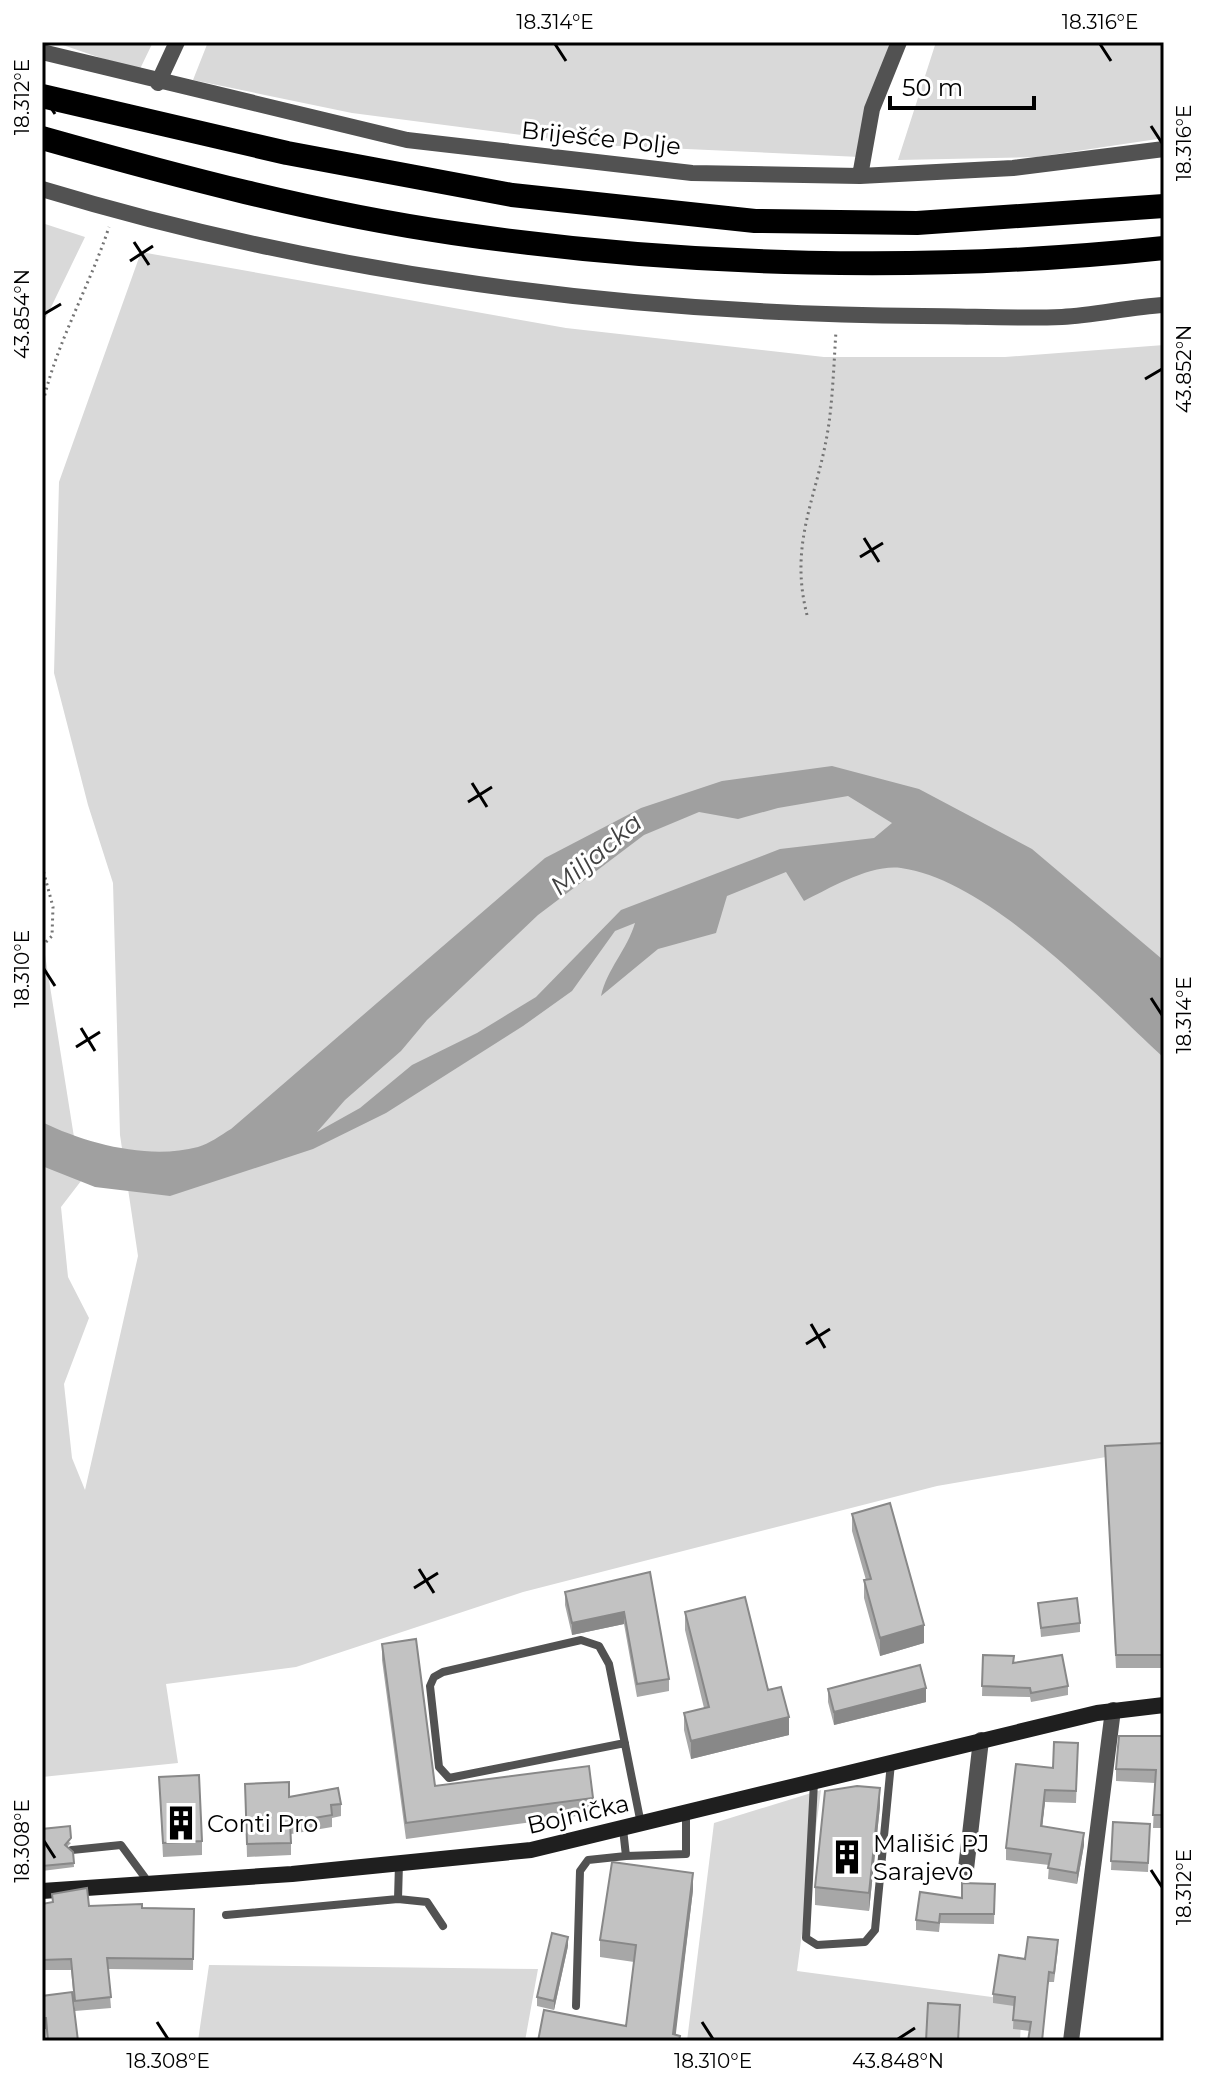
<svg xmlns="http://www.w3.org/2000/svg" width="1206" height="2083" viewBox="0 0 1206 2083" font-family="Montserrat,sans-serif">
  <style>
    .green { fill: #d9d9d9 }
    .water { fill: #a0a0a0; fill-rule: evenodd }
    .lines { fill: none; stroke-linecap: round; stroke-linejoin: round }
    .path { stroke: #747474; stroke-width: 3; stroke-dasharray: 2 4; stroke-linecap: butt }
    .service { stroke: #525252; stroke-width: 8 }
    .minor { stroke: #525252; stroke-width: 16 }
    .secondary { stroke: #1f1f1f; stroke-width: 16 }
    .motorway { stroke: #000; stroke-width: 24 }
    .wall { fill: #a7a7a7 }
    .shaded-wall { fill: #888 }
    .building { fill: #c2c2c2; stroke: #888; stroke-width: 2 }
    .ticks { fill: none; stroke: #000; stroke-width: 3 }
    .labels { text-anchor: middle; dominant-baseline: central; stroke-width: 6; stroke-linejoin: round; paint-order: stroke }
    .street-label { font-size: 24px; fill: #000; stroke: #fff }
    .poi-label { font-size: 24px; fill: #000; stroke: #fff; text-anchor: start }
    .water-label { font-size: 26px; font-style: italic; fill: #414141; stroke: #fff }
    .neatline { fill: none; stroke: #000; stroke-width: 3 }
    .ticks-label { font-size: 20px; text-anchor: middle; fill: #000 }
  </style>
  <rect width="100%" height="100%" fill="#fff"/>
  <path class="green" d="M54,42H153L139,71Z
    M208,42H895L860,157L598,145L352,113L193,80Z
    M936,42H1164V138L1037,157L898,160Z
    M42,223L85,237L42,326Z
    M141,252L566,328L824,357H1005L1164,345V1447L937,1486L523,1592L296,1667L166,1684L178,1763L42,1777V936L81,1181L61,1207L68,1277L89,1318L64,1384L72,1458L85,1490L138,1256L120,1135L113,883L88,805L54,673L59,482Z
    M821,1790L797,1971L1022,2001L1020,2041H687L714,1823Z
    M209,1965L538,1969L525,2041H198Z"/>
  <path class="water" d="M832,766L919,789L1032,849L1162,959L1164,1058C1099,998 989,880 901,868C871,864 830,888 804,901L786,872L727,896L716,933L658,949L601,996C607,969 627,950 635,923L615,931L572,991L523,1026L386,1113L313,1149L170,1196L95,1187L42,1166V1122C87,1144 149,1160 198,1147C209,1144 221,1135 231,1129L545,858L641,808L722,781ZM848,796L892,823L874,838L780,849L621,910L536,997L477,1033L412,1065L360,1108L317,1132L345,1100L401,1051L427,1020L538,915L644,835L699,812L738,819L778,808Z"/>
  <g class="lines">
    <path class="path" d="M42,407C55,345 89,288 109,227
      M807,615C788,540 819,495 829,423C833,393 834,361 836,331
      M42,866L53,907L52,936L42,946"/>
    <path class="service" d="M625,1743L449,1778L439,1767L430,1686L434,1677L443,1672L581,1640L599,1646L609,1664L641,1824
      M814,1782L806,1938L817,1945L865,1942L875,1930L891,1763
      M72,1850L121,1845L149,1883
      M626,1856L686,1854V1813
      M398,1899L427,1902L443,1926
      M226,1915L398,1899L399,1863
      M576,2006L580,1871L588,1860L626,1856L623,1829"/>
    <path class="minor" d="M42,52L407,140L692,173L860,176L1013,168L1164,149
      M158,83L177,42
      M860,176L872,109L899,42
      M42,189C326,275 627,314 923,316C969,316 1016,319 1062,317C1096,315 1130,307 1164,305
      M966,1869L981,1740
      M1071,2041L1113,1710"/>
    <path class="secondary" d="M42,1891L292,1874L531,1850L1097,1713L1164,1705"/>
    <path class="motorway" d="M42,96L287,153L512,195L755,221L917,223L1164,206
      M42,138C177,176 314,213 453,233C686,267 930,273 1164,248"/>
  </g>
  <path class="wall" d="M1164,1443V1668H1116L1105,1446Z
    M852,1514L924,1643L880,1656L864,1598V1580H866L852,1531Z
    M650,1572L669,1679V1691L637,1697L624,1624L572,1635L565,1605V1592Z
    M1038,1603L1080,1623V1632L1041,1637Z
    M685,1612L768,1690L789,1735L691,1759L684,1730V1713L704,1708L685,1630Z
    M382,1644L435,1786L593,1798V1814L406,1839L382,1660Z
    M983,1655L1013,1663L1068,1686V1695L1031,1702L1030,1697L982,1696Z
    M828,1689L926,1702L834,1725L828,1702Z
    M1164,1736V1828H1153L1155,1783L1116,1781V1769Z
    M1078,1755L1076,1803L1045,1802L1042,1826L1084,1845L1077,1884L1048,1879L1049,1865L1006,1860V1848L1053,1768Z
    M159,1777L202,1841V1855L163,1857Z
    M245,1784L289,1797L341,1804V1816L332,1818V1827L291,1834V1855L247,1857Z
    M880,1806L869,1911L815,1905V1887Z
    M1113,1822L1150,1824L1148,1872L1111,1870Z
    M42,1829L71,1843L67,1847L73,1852L74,1867L42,1871Z
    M995,1884L994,1924L940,1923L939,1932L916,1930V1920Z
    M693,1890L675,2035L680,2041L626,2026L634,1962L600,1957V1940Z
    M42,1904L194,1909L193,1970L108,1969L111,2008L75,2011L71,1970H42Z
    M568,1946L554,2010L537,2006V1997Z
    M1058,1949L1054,1982H1049L1030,2031L1013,2029L1014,2006L993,2003V1994L1025,1959Z
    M42,1996L78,2041H47L46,2029H42Z"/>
  <path class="shaded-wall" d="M624,1612V1624L572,1635V1623Z
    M924,1625V1643L880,1656V1638Z
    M926,1688V1702L834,1725V1712Z
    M789,1717V1735L691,1759V1741Z
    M880,1788V1806L869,1911V1893Z
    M1045,1790V1802L1041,1838V1826Z
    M1084,1833V1845L1077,1884V1873Z
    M693,1873V1890L675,2041L673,2034Z
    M568,1937V1946L554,2010V2001Z"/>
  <path class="building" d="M1164,1443V1655H1116L1105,1446Z
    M890,1503L924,1625L880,1638L864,1580L871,1579L852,1514Z
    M650,1572L669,1679L637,1684L624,1612L572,1623L565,1592Z
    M745,1597L768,1690L781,1687L789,1717L691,1741L684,1713L709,1707L685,1612Z
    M1077,1598L1080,1623L1041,1628L1038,1603Z
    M416,1639L435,1786L589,1766L593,1798L406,1823L382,1644Z
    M983,1655L1014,1656L1013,1663L1062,1655L1068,1686L1031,1693L1030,1688L982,1686Z
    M920,1665L926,1688L834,1712L828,1689Z
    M1119,1736H1164V1815H1153L1156,1770L1116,1769Z
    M1054,1742L1078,1743L1076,1791L1045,1790L1041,1826L1084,1833L1077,1873L1048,1868L1051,1854L1006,1848L1016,1764L1053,1768Z
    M199,1775L202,1841L163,1843L159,1777Z
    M289,1782V1797L338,1788L341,1804L331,1805L332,1815L290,1822L291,1843L247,1844L245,1784Z
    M857,1786L880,1788L869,1893L815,1887L825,1791Z
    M1113,1822L1150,1824L1148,1863L1111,1861Z
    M70,1826L71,1838L65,1845L73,1852L74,1863L42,1866V1829Z
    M612,1862L693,1873L673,2034L680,2036L679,2041H538L544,2010L626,2026L636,1945L600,1940Z
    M962,1883L995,1884L994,1914H940L939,1923L916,1920L920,1892L962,1898Z
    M87,1888L89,1906L142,1904V1908L194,1909L193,1959L107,1958L111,1997L75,2001L71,1959L42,1960V1904L53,1902L52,1894Z
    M552,1933L568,1937L554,2001L537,1997Z
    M1028,1937L1058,1940L1054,1973L1049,1972L1042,2041H1028L1031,2022L1013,2020L1015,1997L993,1994L999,1955L1025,1959Z
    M72,1992L78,2041H48L46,2018H42V1996Z
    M928,2003L960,2005L958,2041H926Z"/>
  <path class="ticks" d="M555,44L566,61M1100,44L1111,61M44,97L55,114M1151,126L1162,143M134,242L149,265M130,261L153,246M44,314L61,304M1145,379L1162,369M864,538L879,562M860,557L883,543M472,783L487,807M468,802L492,787M44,969L55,986M1151,998L1162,1015M81,1028L95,1051M76,1047L100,1032M811,1324L825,1348M806,1344L830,1329M419,1569L434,1593M414,1588L438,1573M44,1841L55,1858M1151,1870L1162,1887M157,2022L168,2039M702,2022L713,2039M898,2039L915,2028"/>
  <defs>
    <g id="building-bare" transform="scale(2.76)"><path d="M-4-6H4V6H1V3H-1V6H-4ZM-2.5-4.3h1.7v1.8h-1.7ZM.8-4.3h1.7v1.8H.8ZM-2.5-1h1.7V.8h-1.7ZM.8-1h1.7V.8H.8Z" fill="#000" stroke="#fff" stroke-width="2.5" paint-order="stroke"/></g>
  </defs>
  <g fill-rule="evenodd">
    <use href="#building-bare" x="181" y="1823"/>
    <use href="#building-bare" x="847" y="1857"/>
  </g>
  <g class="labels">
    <g class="street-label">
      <text transform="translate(601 138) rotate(6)">Briješće Polje</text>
      <text transform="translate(578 1814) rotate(-13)">Bojnička</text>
    </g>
    <g class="poi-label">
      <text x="207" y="1823">Conti Pro</text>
      <text x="873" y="1843">Mališić PJ<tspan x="873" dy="28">Sarajevo</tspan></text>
    </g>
    <g class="water-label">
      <text transform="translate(596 854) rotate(-40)">Miljacka</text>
    </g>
  </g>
  <rect width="1206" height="2083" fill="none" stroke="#ffffff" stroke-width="88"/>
  <path d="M890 96v12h144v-12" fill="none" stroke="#000000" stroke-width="4"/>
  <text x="902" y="96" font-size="24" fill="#000000" stroke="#ffffff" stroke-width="6" paint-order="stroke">50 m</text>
  <rect x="44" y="44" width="1118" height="1995" class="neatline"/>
  <g class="ticks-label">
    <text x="555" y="29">18.314°E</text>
    <text x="1100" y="29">18.316°E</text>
    <text transform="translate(22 97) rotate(-90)" y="7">18.312°E</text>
    <text transform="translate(1184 143) rotate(-90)" y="7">18.316°E</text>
    <text transform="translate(22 314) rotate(-90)" y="7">43.854°N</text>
    <text transform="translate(1184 369) rotate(-90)" y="7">43.852°N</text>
    <text transform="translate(22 969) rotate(-90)" y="7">18.310°E</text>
    <text transform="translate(1184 1015) rotate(-90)" y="7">18.314°E</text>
    <text transform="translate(22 1841) rotate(-90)" y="7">18.308°E</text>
    <text transform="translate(1184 1887) rotate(-90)" y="7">18.312°E</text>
    <text x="168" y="2068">18.308°E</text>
    <text x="713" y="2068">18.310°E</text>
    <text x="898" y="2068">43.848°N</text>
  </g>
</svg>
